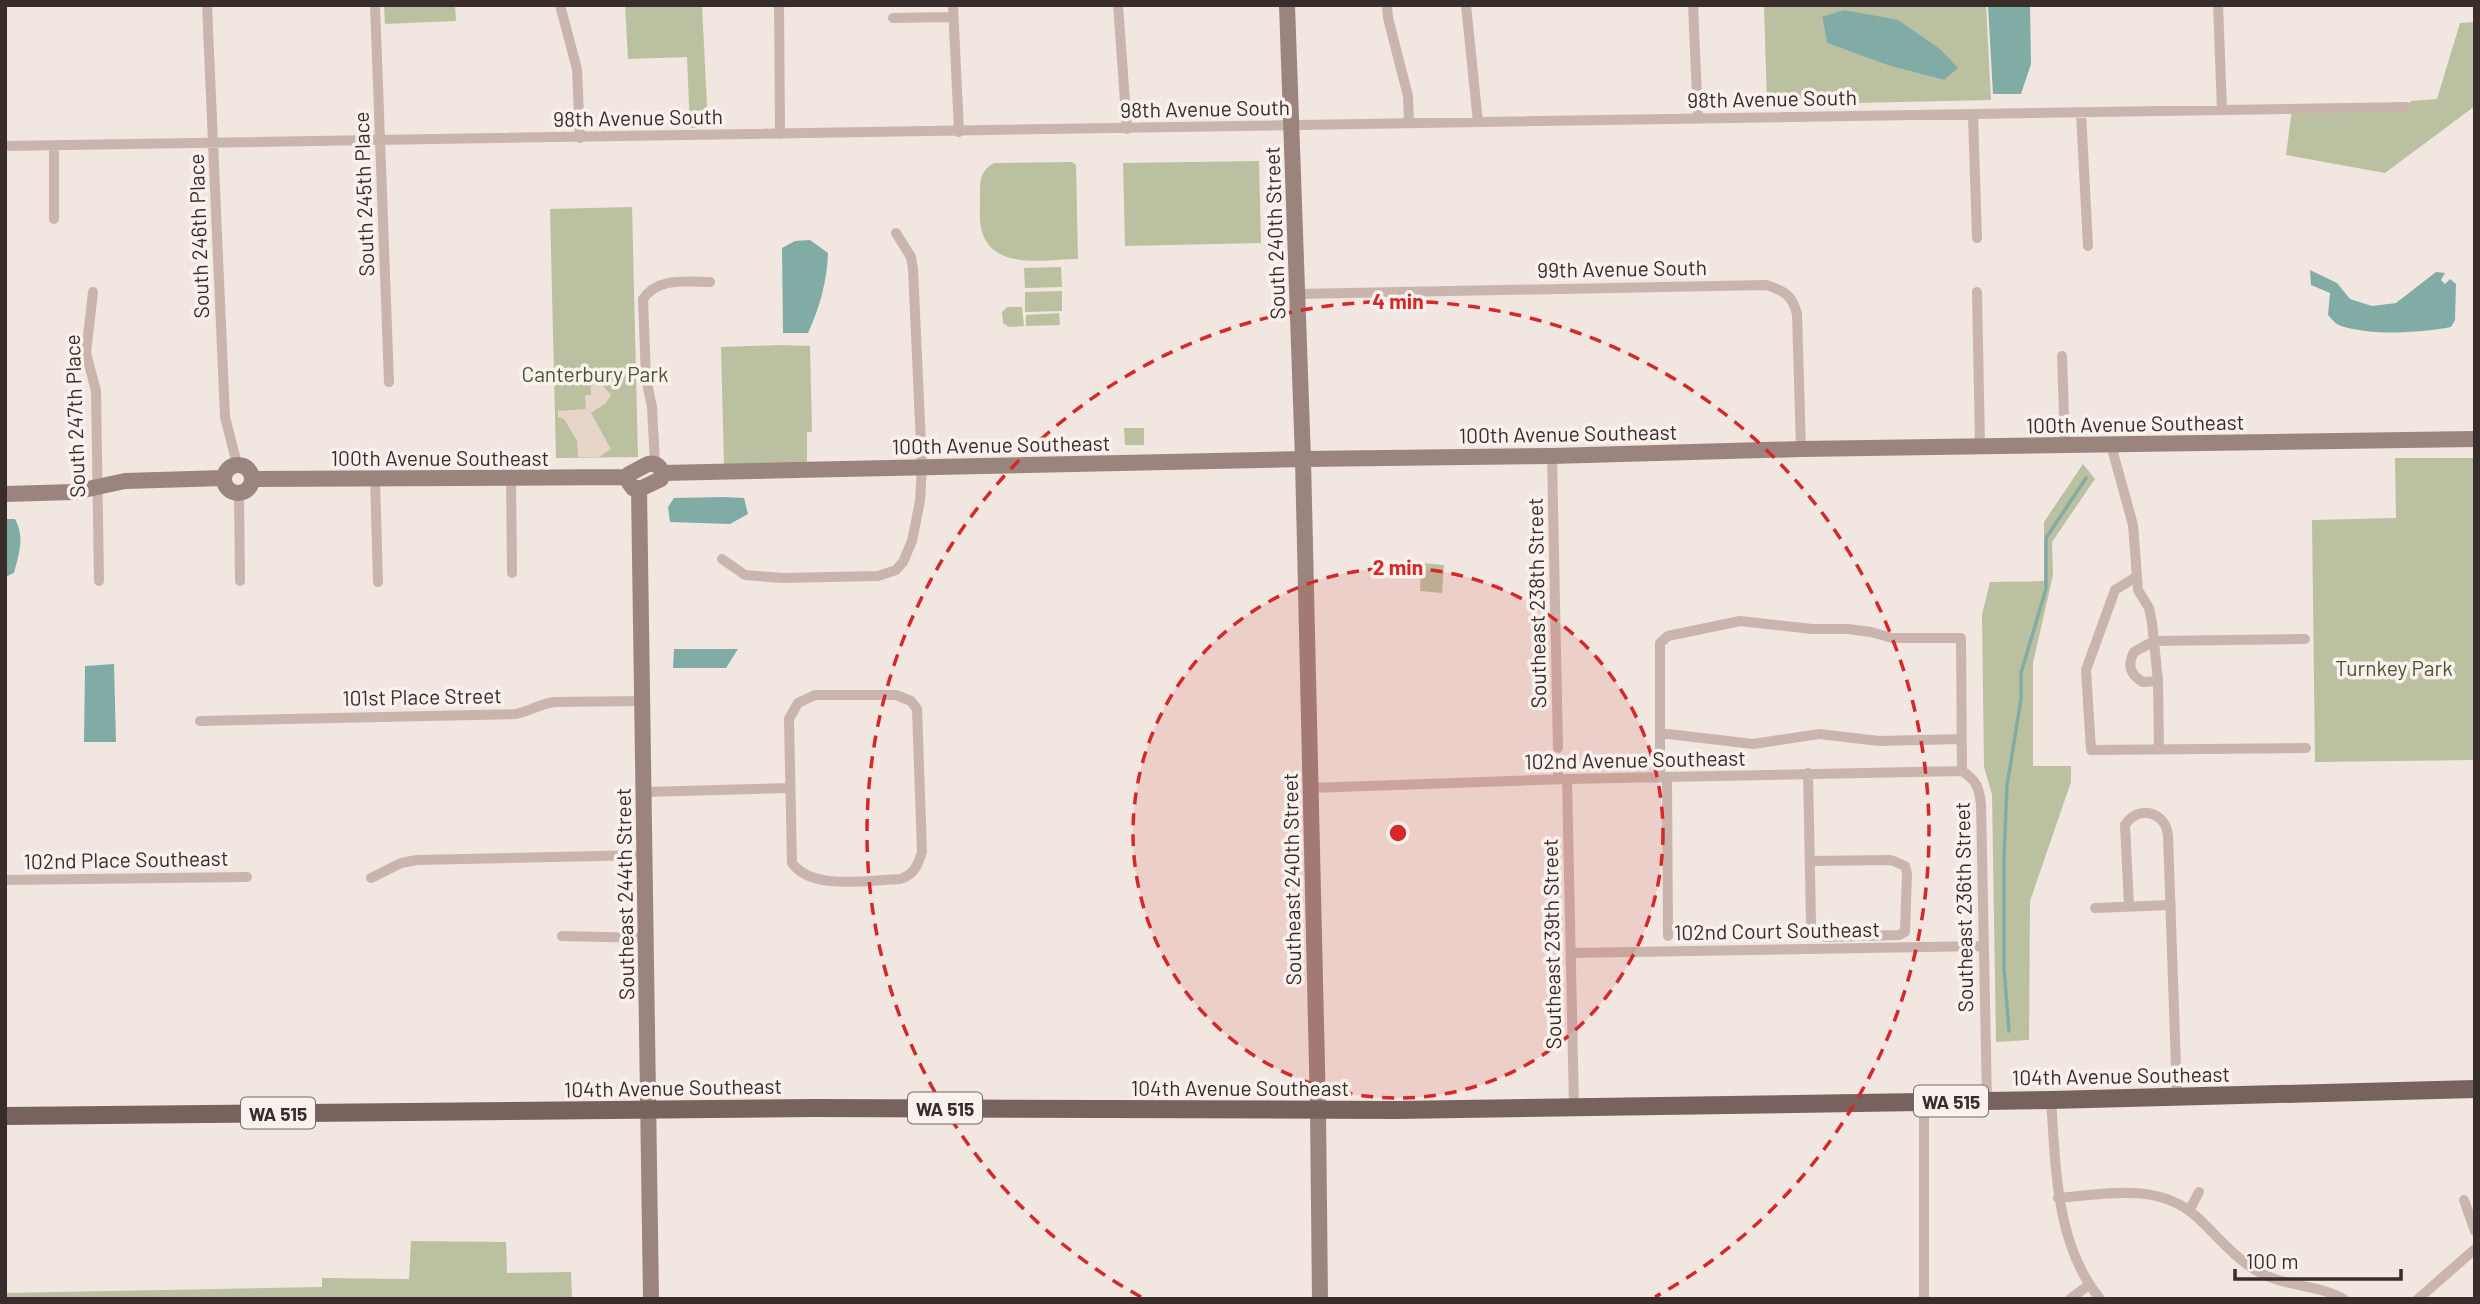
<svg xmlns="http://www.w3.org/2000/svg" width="2480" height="1304" viewBox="0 0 2480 1304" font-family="Barlow,sans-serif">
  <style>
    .green { fill: #bbc0a1; fill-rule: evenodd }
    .plaza { fill: #e8d5c9 }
    .water { fill: #81aca6 }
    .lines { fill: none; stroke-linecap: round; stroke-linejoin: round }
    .stream { stroke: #81aca6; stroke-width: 3.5 }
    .street { stroke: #c9b5ad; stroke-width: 10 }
    .secondary { stroke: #9c847e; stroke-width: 16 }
    .primary { stroke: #78625d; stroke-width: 18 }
    .ring { fill: none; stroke: #d62828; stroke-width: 3.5; stroke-dasharray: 12 9 }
    .labels { text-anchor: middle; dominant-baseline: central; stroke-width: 7; stroke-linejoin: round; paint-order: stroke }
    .shield { fill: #f9f1ed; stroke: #726865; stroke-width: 2 }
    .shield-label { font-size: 19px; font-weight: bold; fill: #382d2b }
    .street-label { font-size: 21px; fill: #382d2b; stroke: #f9f1ed }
    .park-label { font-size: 21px; fill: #4e5431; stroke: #f9f1ed }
    .centre { fill: #d62828; stroke: #f9f1ed; stroke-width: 3.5 }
    .ring-label { font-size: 21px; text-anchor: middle; font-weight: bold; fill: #d62828; stroke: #f9f1ed; stroke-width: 7; stroke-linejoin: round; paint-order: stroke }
  </style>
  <rect width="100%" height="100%" fill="#f1e6e0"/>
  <path class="green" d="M384,5H455L456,21L385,24Z
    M625,5H702L708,127L690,128L687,57L628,59Z
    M1764,5H1986L1991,100L1767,105ZM1844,10L1944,80L1890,66L1827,43L1822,18Z
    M2475,22V106L2385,173L2286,155L2292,109L2406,107L2411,101L2437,99L2460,23Z
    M1259,161L1261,243L1125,246L1123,163Z
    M1072,162L1076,165L1078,259C1047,259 994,271 982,232C979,222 980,211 980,200C980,184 978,172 994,163Z
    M632,207L638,457L556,458L550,209Z
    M1061,267L1062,287L1025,288L1024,268Z
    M1062,291V311L1025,312V292Z
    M1007,307H1022L1024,326L1009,327L1003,323L1002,312Z
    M1059,313L1060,325L1026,326V315Z
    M781,345L810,346L812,432H807V466L724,467L721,347Z
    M1124,428H1144V445H1125Z
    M2395,458H2475V760L2315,762L2312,520L2396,518Z
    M2083,464L2095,479L2052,542L2053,575L2033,663V766H2071V782L2030,901L2029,1040L1996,1042L1992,794L1984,767L1982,615L1990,582L2044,581V522Z
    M1421,563L1444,565L1442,593L1420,591Z
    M411,1241L506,1242L507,1273L571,1272L572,1299H5V1293L322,1287V1278L409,1279Z"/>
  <path class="plaza" d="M590,371H594L598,380L611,395L606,403L591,413L611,449L599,457H578L577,441L564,419L558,417V411L586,409L585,395H591Z"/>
  <path class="water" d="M1988,5H2030L2031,64L2021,94H1993Z
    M1844,10L1898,20L1940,49L1958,68L1944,80L1890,66L1827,43L1822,17Z
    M810,240L828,253C827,281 820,307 808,333H783L782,248L795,241Z
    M2310,270L2337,283L2350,299L2372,306L2396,303L2436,272L2445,273L2441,280L2445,284L2450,279L2456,284L2455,320L2451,327C2417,333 2374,336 2341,326C2335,324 2332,319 2328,315L2330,293L2311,285Z
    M723,497L744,498L748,514L730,524L670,522L668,507L674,498Z
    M7,519H15C25,537 19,554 14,573L5,577V521Z
    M674,649H738L726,668H673Z
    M114,664L116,742H84L85,666Z"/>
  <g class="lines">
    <path class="stream" d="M2009,1031L2004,968V855L2007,786L2021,699V673L2046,589V538L2086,478"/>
    <path class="street" d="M207,5L225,417L237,464
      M375,5L389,382
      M560,5L577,69L580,138
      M779,5L780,134
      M953,5L959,132
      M1118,5L1127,129
      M1387,5L1388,18L1408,96L1409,123
      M1466,5L1478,122
      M1693,5L1698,119
      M2218,5L2222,110
      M893,18L953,17
      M2081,113L2088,246
      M1973,116L1977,238
      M5,146L2406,107
      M54,146V219
      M93,292L86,353L96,391L99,581
      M1977,292L1980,446
      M1297,294L1766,285C1785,291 1792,295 1797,314L1801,449
      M2062,356L2065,445
      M2111,445L2133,525L2138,590L2149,608L2152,623L2158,681L2159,749
      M1552,456L1558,748
      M655,464L652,407L646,378L643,299C658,277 686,282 710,282
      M511,477L512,573
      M375,479L378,582
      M239,493L240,581
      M722,559L745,575L782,578L878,576L896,570L903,562L912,541L920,501L922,467L913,269L911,257L896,233
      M2136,577L2115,590L2086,670L2091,750L2306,748
      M2158,681L2143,682C2130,675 2127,665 2134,652L2154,641L2305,639
      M815,695H896L911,701L917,709L922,852C918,865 914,875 900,879C869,880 812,891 792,863L789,719L798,703Z
      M200,721L516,714C530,711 540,704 554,702L642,701
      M1660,733L1753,744L1819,734L1879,741L1961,739
      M1558,764V779
      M1808,773L1811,923V930L1826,937L1899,935L1905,932L1907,873L1905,866L1891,860L1810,861
      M1660,777V643L1668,636L1740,621L1812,629H1848L1871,632L1892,638H1961L1962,771C1976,780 1979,787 1981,804L1987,1100
      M1667,777L1668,936
      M1567,779L1574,1108
      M1310,788L1567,779L1962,771
      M644,792L790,788
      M371,878L401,863L417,860L644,855
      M5,880L247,877
      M2129,906L2125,825C2139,804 2166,812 2168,836L2177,1096
      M2095,908L2171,905
      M562,936L646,938
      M1571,953L1984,946
      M2051,1100C2056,1166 2055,1244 2100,1299
      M2058,1198C2105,1194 2159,1182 2197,1217C2216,1235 2235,1258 2257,1271C2284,1287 2317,1284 2344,1299
      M2464,1200L2475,1231
      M2189,1211L2199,1192
      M1924,1299V1101
      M2070,1299L2089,1285
      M2418,1299L2475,1249"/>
    <path class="secondary" d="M1287,5L1303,459L1318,1110L1320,1299
      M648,464C658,462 664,470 661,479L642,488H633L628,481L629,474Z
      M224 479a14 14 0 1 1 28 0a14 14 0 1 1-28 0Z
      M662,473L1303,459L1552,456L1801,449L2475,439
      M252,479L628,477
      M639,489L651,1299
      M5,494L74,492L125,481L224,478"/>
    <path class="primary" d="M5,1116L814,1108L1396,1110L2051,1100L2475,1089"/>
  </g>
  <circle cx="1398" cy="833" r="265" fill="#d62828" fill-opacity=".12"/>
  <g class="ring">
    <circle cx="1398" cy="833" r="265"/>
    <path d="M1141 1297A531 531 0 1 1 1655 1297"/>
  </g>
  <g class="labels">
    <g class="shield">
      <rect x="1914" y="1085.5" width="74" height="31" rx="5"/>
      <rect x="908" y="1092.5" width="74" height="31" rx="5"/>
      <rect x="241" y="1097.5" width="74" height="31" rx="5"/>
    </g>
    <g class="shield-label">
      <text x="1951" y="1101">WA 515</text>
      <text x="945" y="1108">WA 515</text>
      <text x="278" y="1113">WA 515</text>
    </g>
    <g class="street-label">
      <text transform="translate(1772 98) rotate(-1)">98th Avenue South</text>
      <text transform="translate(1205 108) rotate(-1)">98th Avenue South</text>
      <text transform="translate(638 117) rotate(-1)">98th Avenue South</text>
      <text transform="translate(363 194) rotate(-92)">South 245th Place</text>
      <text transform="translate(1274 233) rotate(-92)">South 240th Street</text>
      <text transform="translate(198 236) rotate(-92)">South 246th Place</text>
      <text transform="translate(1622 268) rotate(-1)">99th Avenue South</text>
      <text transform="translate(74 416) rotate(-92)">South 247th Place</text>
      <text transform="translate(2135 423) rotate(-1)">100th Avenue Southeast</text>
      <text transform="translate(1568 433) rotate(-1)">100th Avenue Southeast</text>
      <text transform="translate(1001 444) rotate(-1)">100th Avenue Southeast</text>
      <text x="440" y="457">100th Avenue Southeast</text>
      <text transform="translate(1536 603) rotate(-91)">Southeast 238th Street</text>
      <text transform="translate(422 696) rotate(-1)">101st Place Street</text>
      <text transform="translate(1635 759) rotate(-1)">102nd Avenue Southeast</text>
      <text transform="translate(126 859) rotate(-1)">102nd Place Southeast</text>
      <text transform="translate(1291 879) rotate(-91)">Southeast 240th Street</text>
      <text transform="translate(624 894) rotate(-91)">Southeast 244th Street</text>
      <text transform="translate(1963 907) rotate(-91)">Southeast 236th Street</text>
      <text transform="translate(1777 930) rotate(-1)">102nd Court Southeast</text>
      <text transform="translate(1551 944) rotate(-91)">Southeast 239th Street</text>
      <text transform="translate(2121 1075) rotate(-1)">104th Avenue Southeast</text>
      <text transform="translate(673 1087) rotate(-1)">104th Avenue Southeast</text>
      <text x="1240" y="1087">104th Avenue Southeast</text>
    </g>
    <g class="park-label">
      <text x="595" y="373">Canterbury Park</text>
      <text x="2394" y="667">Turnkey Park</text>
    </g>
  </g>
  <circle cx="1398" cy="833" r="10" class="centre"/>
  <g class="ring-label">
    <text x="1398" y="309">4 min</text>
    <text x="1398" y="575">2 min</text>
  </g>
  <rect width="2480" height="1304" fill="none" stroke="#382d2b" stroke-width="14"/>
  <path d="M2235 1269v10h166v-10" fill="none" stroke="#382d2b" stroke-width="3.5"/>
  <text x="2246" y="1269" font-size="21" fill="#382d2b" stroke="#f9f1ed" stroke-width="5" paint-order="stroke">100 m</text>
</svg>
